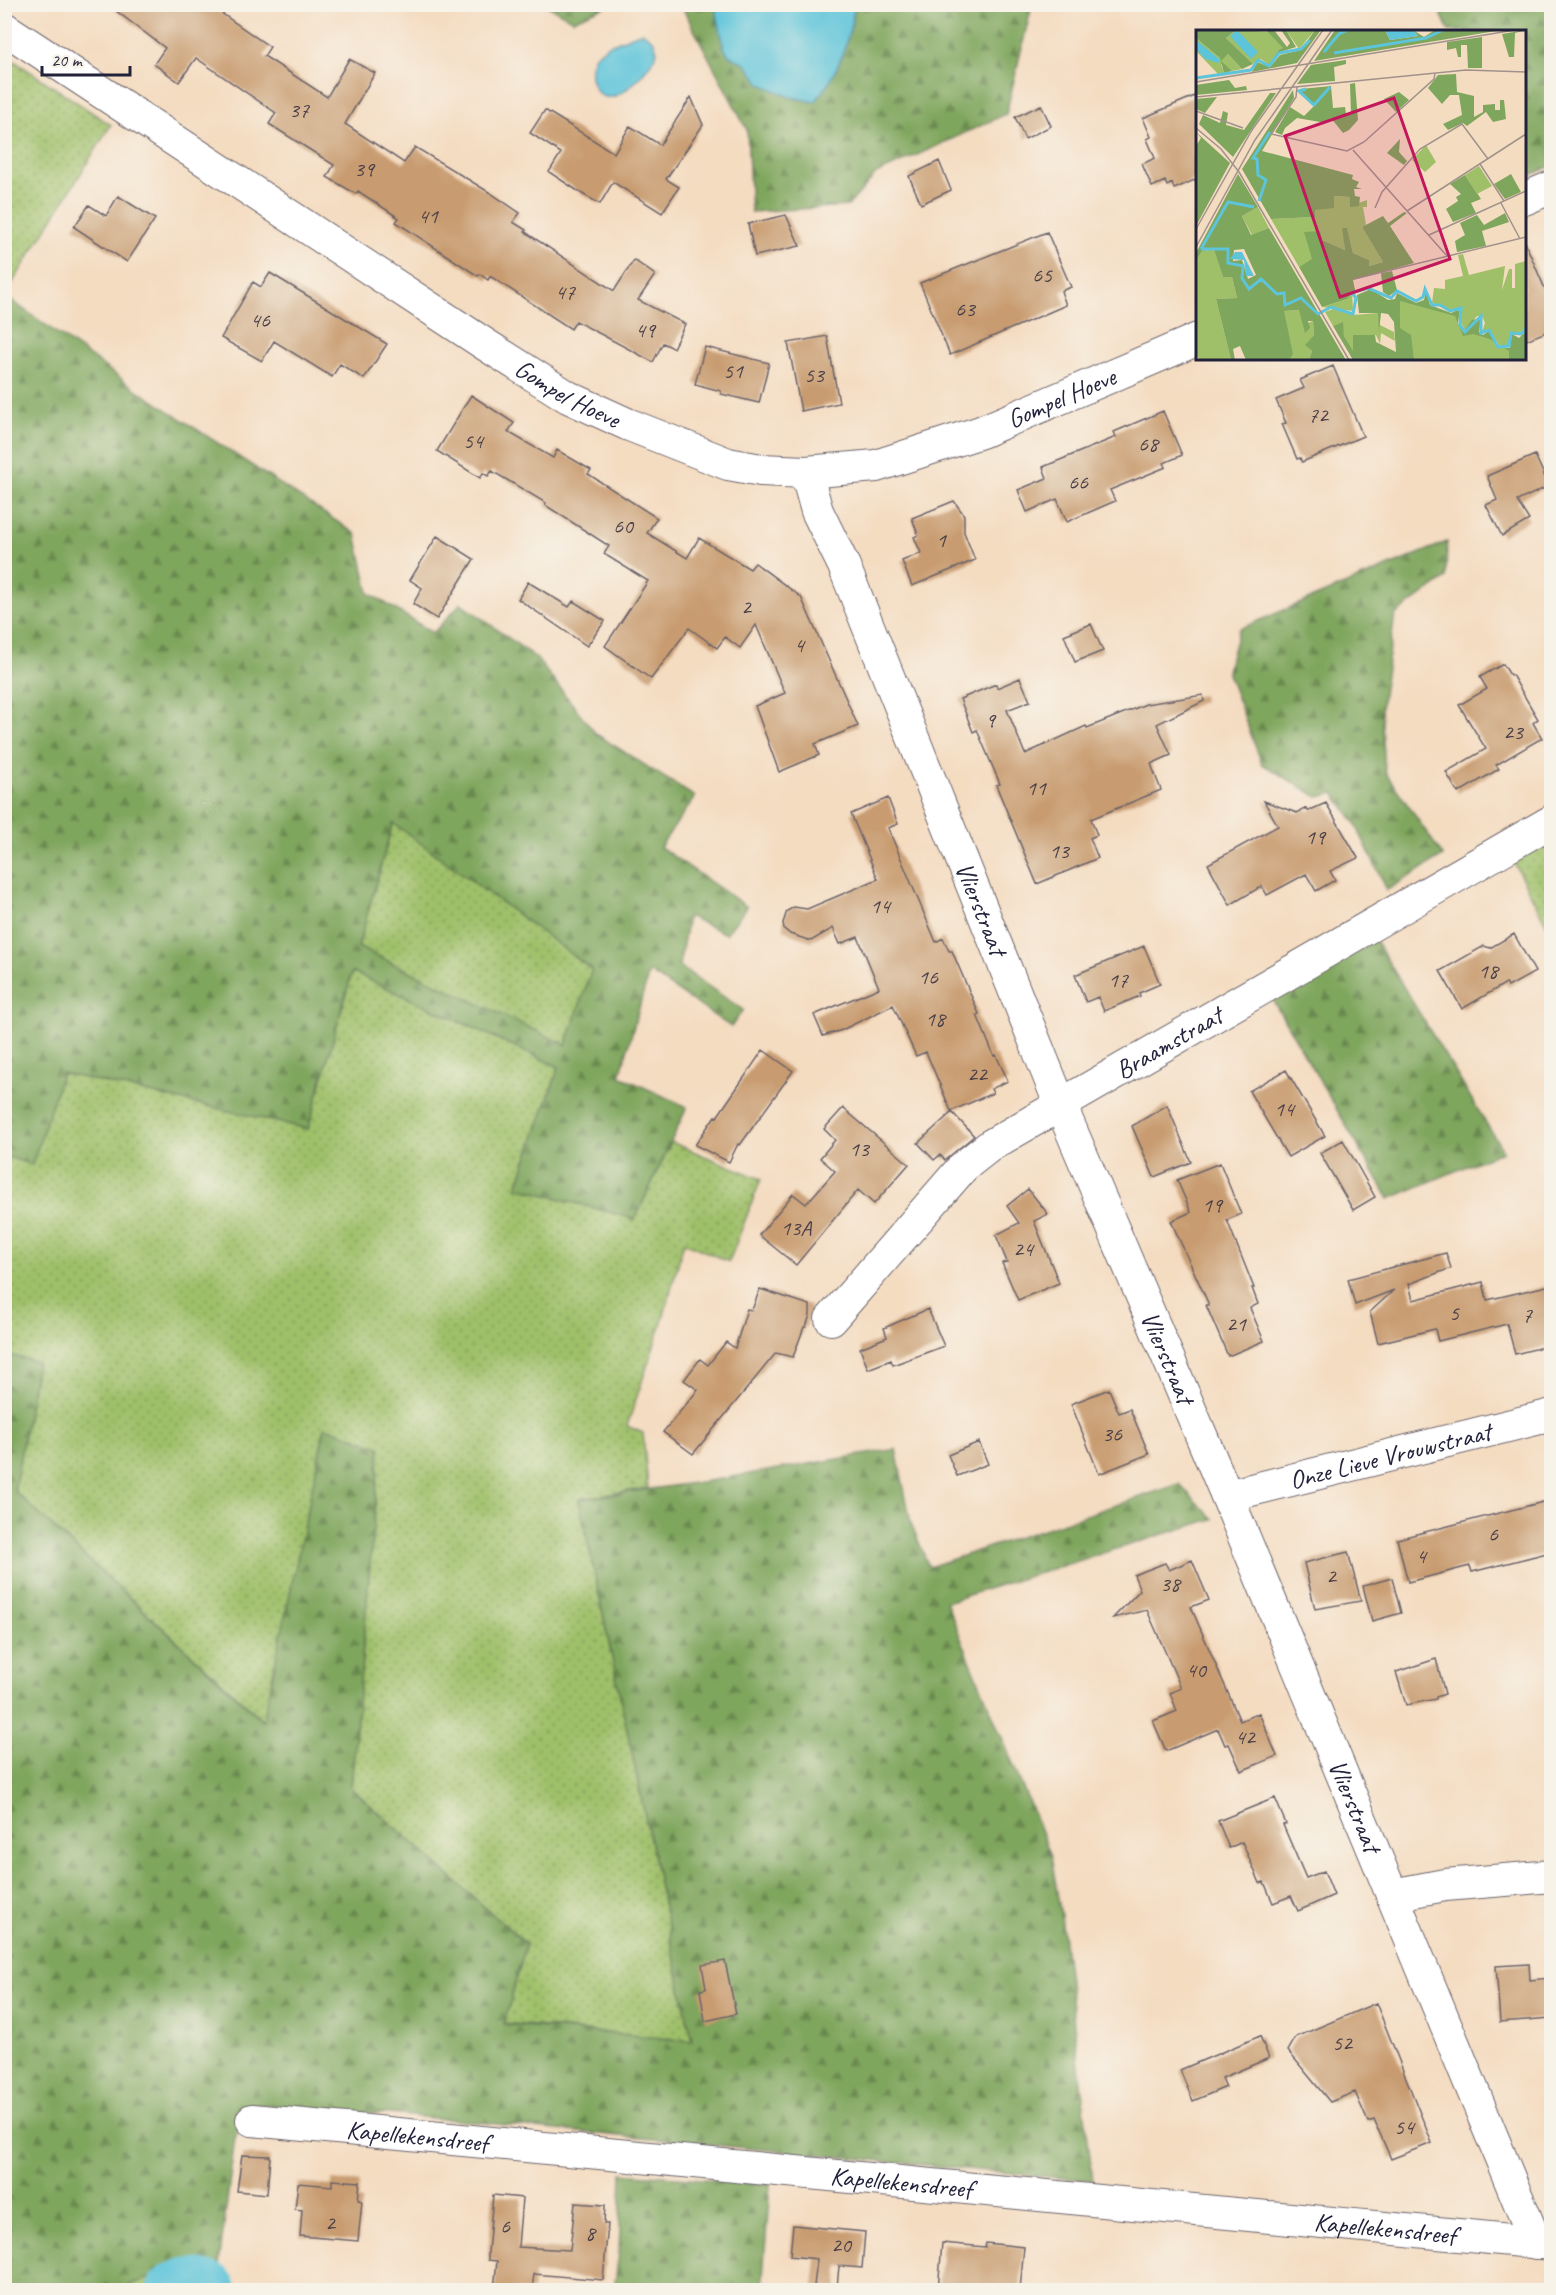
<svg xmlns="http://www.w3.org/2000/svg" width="1556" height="2295" viewBox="0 0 1556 2295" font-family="Caveat,sans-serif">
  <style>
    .green { fill: url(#green-dots); stroke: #607152; stroke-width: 1.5 }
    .forest { fill: url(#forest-firs); stroke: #50644c; stroke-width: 1.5; fill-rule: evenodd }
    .water { fill: #5dc4da; stroke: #40738a; stroke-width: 1.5 }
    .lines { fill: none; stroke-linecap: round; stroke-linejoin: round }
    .river { stroke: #5dc4da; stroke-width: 54 }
    .building { fill: #c89b70 }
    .minor-casing { stroke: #6c636a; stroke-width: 34 }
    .minor { stroke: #fff; stroke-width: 32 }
    .labels { text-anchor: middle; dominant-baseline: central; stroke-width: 4.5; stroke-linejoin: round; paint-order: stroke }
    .number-label { font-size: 22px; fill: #4c4048 }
    .street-label { font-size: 26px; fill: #22223b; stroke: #f7f3e8 }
    .inset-river { fill: none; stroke: #5dc4da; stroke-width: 3 }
    .inset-road { fill: none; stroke: #a0928b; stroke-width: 1.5 }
    .view { fill: #c2185b; fill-opacity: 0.15; stroke: #c2185b; stroke-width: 3 }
    .inset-edge { fill: none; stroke: #22223b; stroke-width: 3 }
  </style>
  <defs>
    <pattern id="green-dots" width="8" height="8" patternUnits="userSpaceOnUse" patternTransform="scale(1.5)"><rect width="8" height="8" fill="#9fc069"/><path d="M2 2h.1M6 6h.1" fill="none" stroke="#819c58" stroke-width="1.8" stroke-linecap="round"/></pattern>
    <pattern id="forest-firs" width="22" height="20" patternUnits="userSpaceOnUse" patternTransform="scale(1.5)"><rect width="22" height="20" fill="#7fa65d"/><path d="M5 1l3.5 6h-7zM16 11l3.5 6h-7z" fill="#68874e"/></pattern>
  </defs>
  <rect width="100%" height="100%" fill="#f7f3e8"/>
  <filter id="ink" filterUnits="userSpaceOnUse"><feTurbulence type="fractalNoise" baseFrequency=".0167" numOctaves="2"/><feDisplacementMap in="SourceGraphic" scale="12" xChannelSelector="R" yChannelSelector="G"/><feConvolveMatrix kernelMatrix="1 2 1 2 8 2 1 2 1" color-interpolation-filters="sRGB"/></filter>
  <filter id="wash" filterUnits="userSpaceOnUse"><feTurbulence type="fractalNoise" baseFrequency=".008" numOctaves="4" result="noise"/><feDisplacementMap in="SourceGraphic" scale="24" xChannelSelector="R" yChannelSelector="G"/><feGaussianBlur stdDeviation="1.35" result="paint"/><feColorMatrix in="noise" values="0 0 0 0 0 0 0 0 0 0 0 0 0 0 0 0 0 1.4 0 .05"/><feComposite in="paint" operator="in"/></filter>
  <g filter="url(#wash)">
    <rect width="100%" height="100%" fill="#f4dcc1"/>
    <path class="green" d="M5,55L111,125L5,295Z
      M393,822L592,970L566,1046L358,947Z
      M1551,837V933L1513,861Z
      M352,972L559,1067L517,1187L635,1219L671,1142L761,1179L729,1262L684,1242L663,1319L627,1426L643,1433L648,1488L579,1499L692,2041L504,2023L526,1944L351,1788L379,1447L325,1427L264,1721L14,1491L37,1363L5,1354L4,1156L32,1164L62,1073L308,1129Z
      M181,2269L182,2282L161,2290H129L130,2284Z"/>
    <path class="forest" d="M546,5H609L573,20Z
      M681,5H1032L1006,114L876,174L848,206L751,212L747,130Z
      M1437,5H1551V166L1525,178L1524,32L1449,31Z
      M5,296L140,392L356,534L369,593L433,633L461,603L536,658L596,734L695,797L660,847L747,907L726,934L688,916L679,966L743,1010L731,1027L649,972L620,1076L687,1107L635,1219L517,1187L559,1067L352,972L308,1129L62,1073L32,1165L5,1156ZM393,823L592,969L566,1045L358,947Z
      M1447,542L1446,578L1395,615L1381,708L1385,772L1443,856L1387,890L1354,821L1334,793L1318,797L1262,764L1227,671L1239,629Z
      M1375,940L1503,1151L1389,1199L1272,999Z
      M4,1354L37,1362L14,1491L263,1721L325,1427L380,1447L351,1788L526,1944L504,2024L692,2041L579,1499L708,1481L896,1449L911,1523L929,1567L1179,1484L1213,1519L946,1602L1051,1856L1061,1916L1093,2181L390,2114L250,2104L235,2138L219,2265L181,2269L130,2284L129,2290H5Z
      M622,2173L770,2184L762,2290H614L619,2253Z"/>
    <path class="water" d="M715,5V4L855,5C849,40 839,74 815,102L790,97L761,84L745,63L729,56L724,48Z
      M642,32L654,41L657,52C650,70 606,121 593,84C589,74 590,66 594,57L607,46Z"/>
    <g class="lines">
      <path class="river" d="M174,2290C187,2283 196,2285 210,2290"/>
    </g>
    <g id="blocks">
      <path class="building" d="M107,4H208L270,47L264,56L327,97L349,59L375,73L345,124L404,163L415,147L492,194L520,213L513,222L526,230L525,232L614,291L634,260L655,275L638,300L685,324L673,348L663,343L653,362L576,321L571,329L490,276L488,280L480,274L478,276L396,222L399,218L358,191L356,194L327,177L334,165L269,124L276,113L196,58L179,82L154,64L165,48Z
        M1197,95V179L1174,189L1172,183L1167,186L1165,181L1152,187L1142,164L1155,158L1147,139L1151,137L1143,118Z
        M691,97L703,125L666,179L679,187L662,213L613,182L600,204L584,195L549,172L561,153L530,133L545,110L614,153L630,126L660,145Z
        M1041,105L1051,126L1025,139L1015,117Z
        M939,161L951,190L921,204L909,176Z
        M118,196L155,219L127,262L74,227L89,205L106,216Z
        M786,215L800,246L755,256L748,224Z
        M1047,232L1071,287L1061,291L1066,305L950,355L920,283Z
        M1524,240L1551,303V330L1524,341Z
        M270,273L387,344L364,379L340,364L332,377L274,341L262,361L221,338L253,282L261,287Z
        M827,336L839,403L801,411L788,343Z
        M705,347L769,363L759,403L721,394V391L695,384Z
        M1333,366L1363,436L1302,462L1300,458L1297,459L1282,424L1286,423L1276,400L1304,388L1300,380Z
        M471,395L514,423L508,432L553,458L557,450L591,470L588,474L657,518L647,533L687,558L699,538L750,569L755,563L801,597L858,726L815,744L819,755L779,772L755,706L785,693L756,625L740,648L725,637L717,648L689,628L651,679L605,646L648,581L604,554L609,546L545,505L546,503L492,471L488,476L483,473L480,478L437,451Z
        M1163,411L1182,455L1164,463L1166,467L1110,490L1115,501L1067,522L1057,499L1027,512L1018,490L1047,478L1043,467L1116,437L1114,432Z
        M1535,455L1549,486L1517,501L1529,520L1502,536L1486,505L1497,500L1487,476Z
        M954,501L964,515V532L975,560L912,586L902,561L921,553L914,537L918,535L912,518Z
        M437,536L474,559L437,619L413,604L422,588L410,580Z
        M528,582L569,607L573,601L605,621L587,646L518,599Z
        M1091,624L1103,651L1075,662L1064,635Z
        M1503,664L1510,675H1512L1538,719L1533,723L1542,738L1496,765L1499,769L1458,793L1446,772L1486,749L1459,705L1487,689L1480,677Z
        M1020,678L1030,701L1007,710L1025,754L1086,726L1087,728L1146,704L1203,695L1204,701L1157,724L1171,755L1151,764L1161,790L1091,819L1097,835L1090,838L1098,858L1037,884L996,785L1000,784L977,730L973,732L960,699L996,684L997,688Z
        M888,798L898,824L888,828L936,942L943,938L949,951H952L979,1014L977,1015L994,1056L996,1055L1008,1081L991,1089L993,1093L951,1111L926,1052L916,1056L893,1005L842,1030L823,1036L814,1015L879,988L858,937L840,944L833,928L811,941L790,934L784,929L783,923L787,911L794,907L807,909L878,879L851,814Z
        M1264,801L1297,813L1306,808L1308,811L1326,803L1358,858L1330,871L1335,880L1316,891L1306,874L1267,895L1262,886L1230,905L1208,864L1278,826Z
        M1514,934L1535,972L1508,987L1506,983L1462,1009L1440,971L1484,946L1490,948Z
        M1144,946L1160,984L1139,993L1140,996L1104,1011L1098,997L1086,1002L1075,975Z
        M763,1050L793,1071L740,1145L738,1144L729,1162L695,1145L715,1116L717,1117Z
        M1286,1070L1325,1136L1288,1157L1249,1091Z
        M1167,1105L1191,1162L1154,1177L1132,1126Z
        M843,1108L909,1164L874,1204L858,1190L796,1265L759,1235L793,1194L806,1204L835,1171L820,1158L835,1140L824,1129Z
        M952,1112L974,1136L945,1160L940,1155L934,1160L918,1143Z
        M1343,1140L1375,1197L1353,1210L1320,1153Z
        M1220,1163L1241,1214L1227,1220L1254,1288H1252L1258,1304L1250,1308L1264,1341L1228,1356L1206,1305H1209L1171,1221L1191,1212L1177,1180Z
        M1028,1189L1048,1214L1034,1221L1059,1283L1018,1300L1002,1263L1007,1262L996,1235L1019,1223L1007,1206Z
        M1446,1253L1451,1268L1409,1284L1413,1300L1483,1282L1487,1300L1551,1285V1345L1515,1354L1507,1324L1438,1341L1435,1329L1378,1343L1370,1312L1394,1290L1355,1305L1348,1279Z
        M760,1289L810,1305V1315L806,1327H804L793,1357L776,1353L693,1454L663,1432L698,1390L684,1380L700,1359L708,1365L726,1342L735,1348L747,1309L752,1310Z
        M928,1309L944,1346L893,1365L891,1360L868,1369L860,1348L887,1337L884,1328Z
        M1109,1389L1119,1413L1130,1409L1149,1454L1099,1474L1071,1404Z
        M979,1442L988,1464L957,1476L948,1455Z
        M1551,1500V1552L1472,1572L1470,1566L1408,1582L1397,1539Z
        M1348,1552L1361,1601L1315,1609L1304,1563Z
        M1192,1560L1209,1600L1191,1607L1240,1721L1259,1713L1277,1756L1241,1771L1229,1744L1225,1745L1218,1729L1166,1751L1153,1721L1177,1711L1170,1693L1181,1688L1147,1610L1113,1618L1140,1590L1134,1575L1165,1563L1169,1570Z
        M1392,1578L1401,1613L1372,1621L1363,1586Z
        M1436,1659L1445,1694L1436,1697V1699L1406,1705L1396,1672Z
        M1275,1798L1286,1824L1283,1825L1306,1878L1324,1871L1334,1895L1298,1911L1291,1896L1273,1903L1264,1882L1260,1883L1242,1842L1229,1848L1218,1821Z
        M725,1961L736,2014L705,2021L700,1990L706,1989L702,1965Z
        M1529,1964L1530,1980L1551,1978V2018L1500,2022L1496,1966Z
        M1376,2003L1432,2143L1391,2159L1374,2120L1368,2122L1355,2092L1330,2102L1288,2051L1296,2037Z
        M1260,2036L1269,2058L1222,2078L1226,2087L1193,2101L1180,2070Z
        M242,2155L270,2156L267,2194L237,2191Z
        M332,2180L360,2182L358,2200L362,2201L358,2241L300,2236L302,2210L295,2209L298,2183L332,2186Z
        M493,2195L522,2198L518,2247L570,2250L575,2203L605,2205L604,2224H608L603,2280L534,2274L532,2290H494L497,2261L488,2260V2253Z
        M793,2225L865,2232L862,2268L839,2266L837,2288L814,2286L817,2259L790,2256Z
        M942,2243L985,2247L986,2243L1024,2247L1020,2290H938Z"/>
    </g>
  </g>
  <g filter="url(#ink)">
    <use href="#blocks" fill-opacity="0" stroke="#6c636a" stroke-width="1.5"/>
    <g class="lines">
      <g class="minor-casing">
        <g id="minor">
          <path id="s1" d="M4,28L483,343L568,397L627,424L728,464L761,470L806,472L876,466L981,432L1198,339"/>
          <path d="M1524,199L1552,187"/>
          <path id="s2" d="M806,472L817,511L844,566L1060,1104L1227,1496L1536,2243"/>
          <path id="s3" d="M831,1319L963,1167L991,1145L1552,821"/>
          <path id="s4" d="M1227,1496L1552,1415"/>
          <path d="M1392,1895L1445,1885L1552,1876"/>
          <path id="s5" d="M252,2120L1552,2244"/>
        </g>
      </g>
      <use href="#minor" class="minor"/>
    </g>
  </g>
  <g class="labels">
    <g class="number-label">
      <text x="299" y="110">37</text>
      <text x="364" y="169">39</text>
      <text x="428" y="216">41</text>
      <text x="1042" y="275">65</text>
      <text x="565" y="292">47</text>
      <text x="965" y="309">63</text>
      <text x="260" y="320">46</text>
      <text x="645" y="330">49</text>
      <text x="733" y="371">51</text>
      <text x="814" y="375">53</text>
      <text x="1318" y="415">72</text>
      <text x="473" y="441">54</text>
      <text x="1148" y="444">68</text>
      <text x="1078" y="482">66</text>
      <text x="623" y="526">60</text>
      <text x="941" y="540">1</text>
      <text x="746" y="607">2</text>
      <text x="799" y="645">4</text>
      <text x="990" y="720">9</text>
      <text x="1513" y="732">23</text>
      <text x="1036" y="788">11</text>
      <text x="1315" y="837">19</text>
      <text x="1059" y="851">13</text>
      <text x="880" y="906">14</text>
      <text x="1488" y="971">18</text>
      <text x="928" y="977">16</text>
      <text x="1118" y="980">17</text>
      <text x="935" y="1019">18</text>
      <text x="977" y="1074">22</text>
      <text x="1284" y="1109">14</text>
      <text x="859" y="1149">13</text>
      <text x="1212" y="1205">19</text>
      <text x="796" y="1228">13A</text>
      <text x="1023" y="1249">24</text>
      <text x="1454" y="1313">5</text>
      <text x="1527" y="1315">7</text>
      <text x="1236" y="1324">21</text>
      <text x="1112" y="1434">36</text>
      <text x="1493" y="1534">6</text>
      <text x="1421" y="1556">4</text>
      <text x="1331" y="1576">2</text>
      <text x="1170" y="1584">38</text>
      <text x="1196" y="1670">40</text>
      <text x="1245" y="1737">42</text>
      <text x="1342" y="2043">52</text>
      <text x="1404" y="2127">54</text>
      <text x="330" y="2223">2</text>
      <text x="505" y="2226">6</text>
      <text x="590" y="2233">8</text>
      <text x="841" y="2245">20</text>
    </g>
    <g class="street-label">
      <text stroke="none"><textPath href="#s1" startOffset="672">Gompel Hoeve</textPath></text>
      <text stroke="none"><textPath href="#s1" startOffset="1194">Gompel Hoeve</textPath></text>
      <text stroke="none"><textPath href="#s2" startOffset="471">Vlierstraat</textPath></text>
      <text stroke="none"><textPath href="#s3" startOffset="442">Braamstraat</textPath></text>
      <text stroke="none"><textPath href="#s2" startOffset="957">Vlierstraat</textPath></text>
      <text stroke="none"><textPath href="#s4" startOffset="168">Onze Lieve Vrouwstraat</textPath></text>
      <text stroke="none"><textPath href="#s2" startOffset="1443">Vlierstraat</textPath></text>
      <text stroke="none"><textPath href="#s5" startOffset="166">Kapellekensdreef</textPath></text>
      <text stroke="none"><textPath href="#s5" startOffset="652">Kapellekensdreef</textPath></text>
      <text stroke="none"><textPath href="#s5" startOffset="1138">Kapellekensdreef</textPath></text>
    </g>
  </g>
  <g transform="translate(1196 30)">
    <rect width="330" height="330" fill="#f4dcc1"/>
    <path d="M40,0L76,2L88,19L73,35L65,29L57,34L30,8ZM90,0H119L103,19ZM0,8L24,28L32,24L46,39L36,41L25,34L28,43L22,44L0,21ZM230,115L240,132L229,142L216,130ZM137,166L154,167V176L171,170V177H167L170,195L166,197L187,232L173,236V230L157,223L151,199L147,198L149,220L126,210L116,230L103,237L75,189L119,187V180ZM62,177L73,198L56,205L46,186ZM19,219L27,247H36L41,268L20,269L35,330H5L0,326V231L6,221ZM267,224L273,245L309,236L306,260L313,239H316V258H319V234L330,231V297L324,303L314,302L312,316L303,315L293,299L286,302L289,293L286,286H281L269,300L265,293L266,278L255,281L236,273L238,258L249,259V250L267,246L262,225ZM156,261L157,281L126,277L151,269ZM137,279L157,285L182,283L184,295L198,302L199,311L185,303L184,314L180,305L157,306V322L148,306L146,293L137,296L129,282ZM104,280L112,293L117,291L118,305L110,315L116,321L113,330H93L87,281Z" fill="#9fc069"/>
    <path d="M0,0H40L30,8L57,34L46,39L32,24L25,31L36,41L28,43L24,28L0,8ZM70,0H78L91,17L94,13L85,0H90L100,17L84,22L77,29L83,20L87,18ZM119,0H125L101,33L56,42L61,32L74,37L84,25L105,20ZM139,0H189L194,10L222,6L217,0L228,7L239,0H306L118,31ZM330,0L319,3L318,27H313L306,4ZM286,7V38H272L271,15H265V27H262L260,18L251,20V12ZM150,30V34L138,37L139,51L101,54L115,35ZM260,44L261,62L278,66V87L287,82V75L299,74V80H304V70H308L310,89L297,92L290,82L271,96L267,93L252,100L247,94L266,85L263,65H254L246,74L232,58L242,45ZM33,50L39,58L50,56L51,60L0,65V55ZM159,53L162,90L153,100L147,103L135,88L130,93L101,88L89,98L86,105L79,102L94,77L108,86L118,76L103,63L105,59L135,56L137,78L149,77L150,84L155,83L154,54ZM97,60L98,68L66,121L157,145L156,149L163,152L160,157L166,159H158L159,166L164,167L163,176L154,177V167L138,166V178L119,180V187L75,189L46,139ZM203,62L213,70L200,82L188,69ZM74,63H80L37,127L3,94L7,85L24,93L27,81L32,83L30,95L48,100ZM21,67L9,83L0,79V69ZM0,102L34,133L0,196V116L5,108ZM204,109L203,122L211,131L208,135L191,123ZM42,144L62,177L46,186L55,205L73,198L150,330H113L116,321L109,315L118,305L117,291H112L114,298L109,303L103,280L88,281L97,324L93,330H50L44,316L37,319L39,330H35L20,269L41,268L36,247H27L18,219L6,221L0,231V223ZM48,219L60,245L52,249L46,230L37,231L38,220ZM315,144L325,162L309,169L298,154ZM269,145L285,169L275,173L280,183L257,192L250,179L262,171L260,167L265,164L254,154ZM208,182L211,183L194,196L218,233L157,250L159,260L151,269L126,277L103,237L116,229L108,202L124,201L126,210L149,220L146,198H151L157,223L173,230V236L187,232L166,197L187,186L192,193ZM309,183L313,192L286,201L290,216L261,222L259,211L269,205L264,193L281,185L288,195ZM196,241L201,260L193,266L187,262L185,243ZM175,259L192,270L199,269L201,263L220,273L228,270L230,261L234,275L255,283L264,279L262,293L267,302L276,290L285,288L283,302L287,305L293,301L303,318H314L316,304L323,308L330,301V330H157L137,296L147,292L148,306L157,321V305H179L180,312L200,322L198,292L192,284L185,283L183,302L182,283H163L161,265Z" fill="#7fa65d" fill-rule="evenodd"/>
    <path d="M204,271L259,286L267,306L277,304L294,309L313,321V330H218L215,305L204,298Z" fill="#9fc069"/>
    <path d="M283,136L296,156L281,164L269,145Z" fill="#9fc069"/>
    <path d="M41,0L62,22L55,29L34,6ZM189,0H217L222,6L194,10ZM0,10L23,29V33L9,29L0,19ZM39,222H46L58,246H50L48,230L34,229Z" fill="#5dc4da"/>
    <path class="inset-river" d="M128,22L143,4L152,0M138,23L230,8L247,0M0,48L55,40L62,30L73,36L83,23L105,19L114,10M110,59L103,61L118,75L134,57M63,171L70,150L62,145L61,129L57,128L74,102M5,219L32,172L58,177M5,219H32V233L47,236L46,248L53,259L65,249L81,264L88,263L89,275L105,268L122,284L135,277L157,284L160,268L156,263L172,258L195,268L201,261L220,271L227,267L229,259L236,275H244L254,281L265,278L264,295L269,302L285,286V303L293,300L302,317L313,316L315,303L325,304L330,299"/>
    <path class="inset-road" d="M0,52L319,0M101,57L100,67L75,104L151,121L168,112L238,49L239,43M0,67L270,40L330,42M0,81L47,98M0,98L25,119L43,142L153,330M157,120L251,226M284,134L308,171M305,173L324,209M179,178L186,162L224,119L266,94L292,129M211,181L330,104M0,199L56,100L127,0M233,205L330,161M0,217L59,110L136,0M158,249L330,207"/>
    <path class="view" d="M198,68L254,229L144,267L89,106Z"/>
    <rect width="330" height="330" class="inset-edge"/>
  </g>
  <rect width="1556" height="2295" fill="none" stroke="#f7f3e8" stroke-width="24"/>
  <path d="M42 66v9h88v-9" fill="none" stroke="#22223b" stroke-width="3"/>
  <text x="51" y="66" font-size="18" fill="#22223b" stroke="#f7f3e8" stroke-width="4.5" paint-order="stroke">20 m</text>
</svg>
